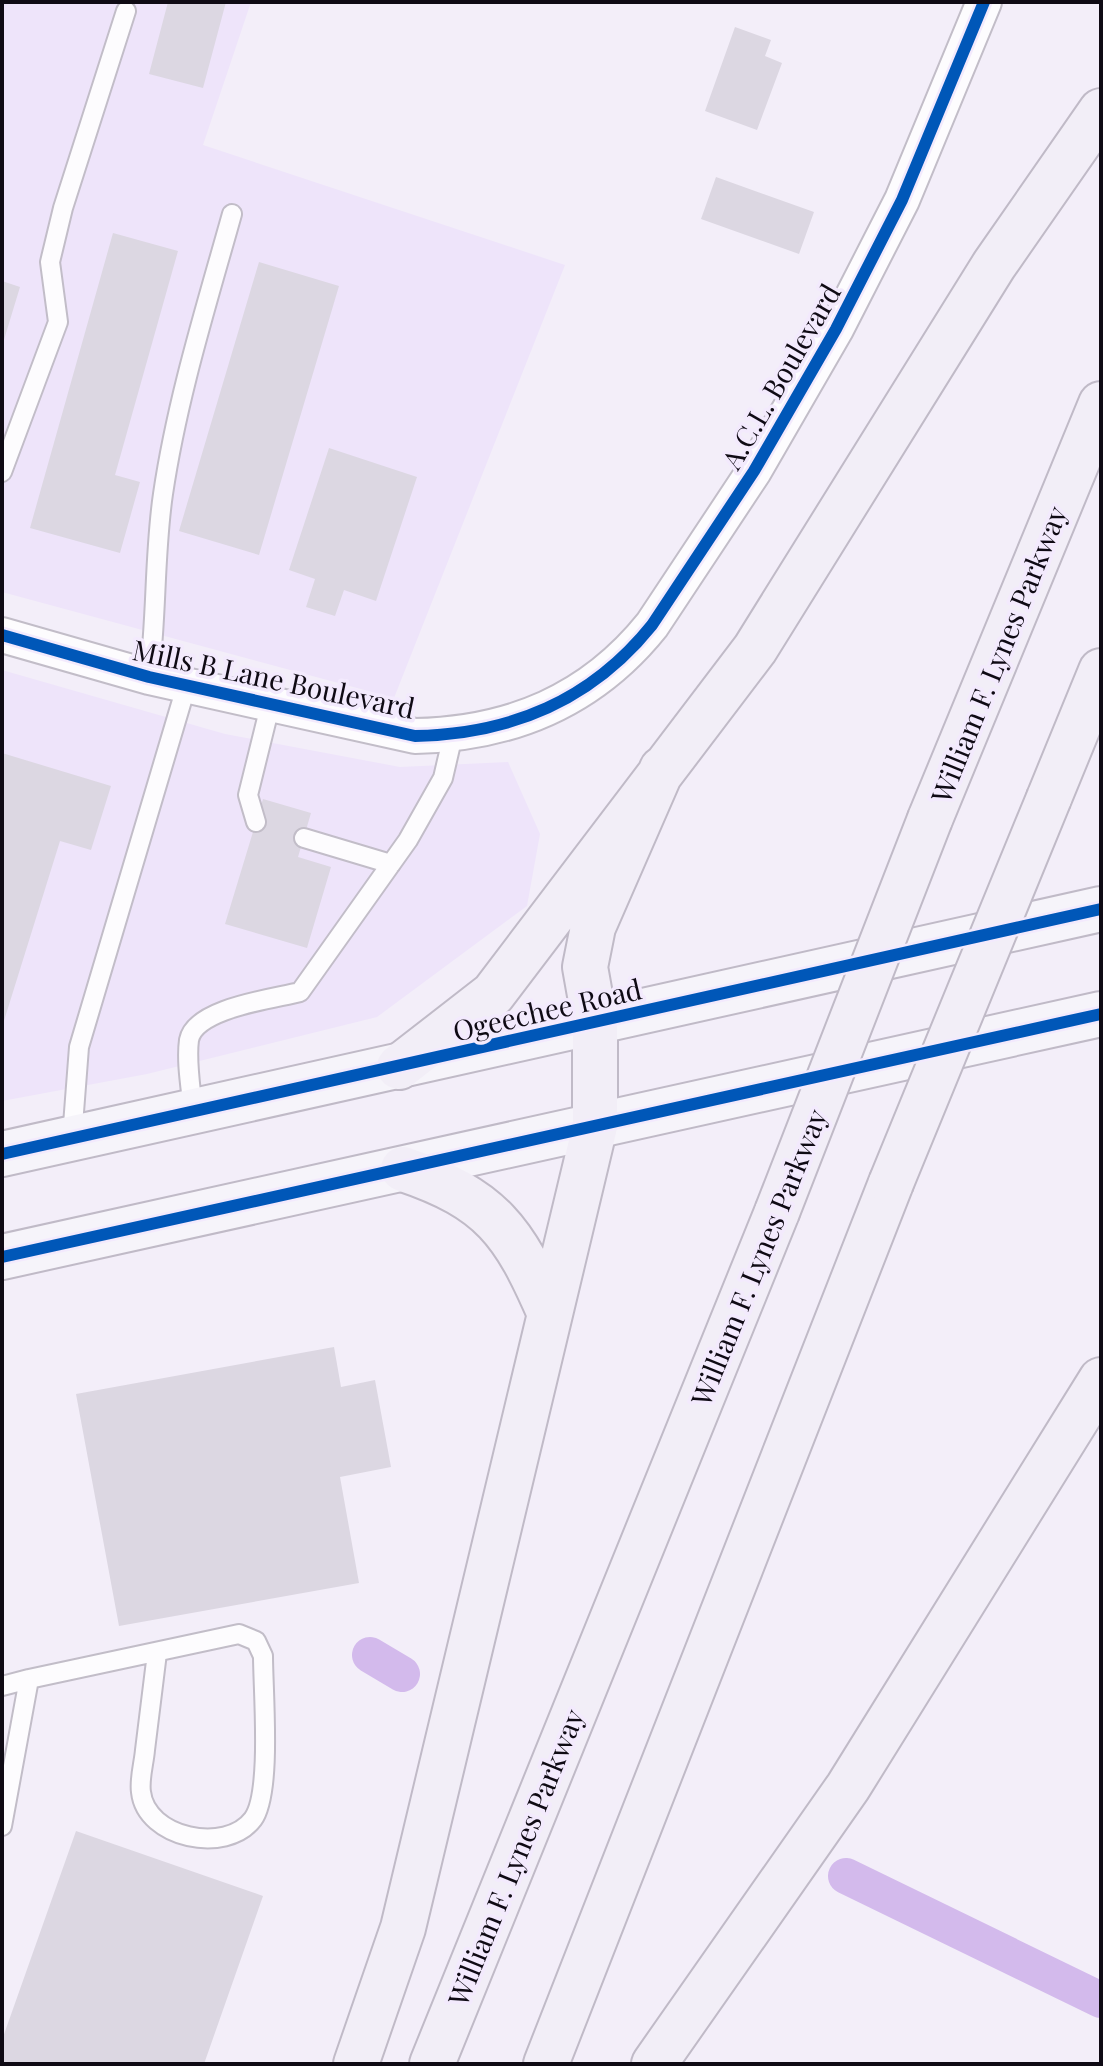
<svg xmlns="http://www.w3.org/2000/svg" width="1103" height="2066" viewBox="0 0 1103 2066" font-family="'Playfair Display',serif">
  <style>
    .built { fill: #eee4fa }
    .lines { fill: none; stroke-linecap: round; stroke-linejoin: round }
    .canal { stroke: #d3baec; stroke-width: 36 }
    .building { fill: #dcd7e2 }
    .service-casing { stroke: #c2bdc8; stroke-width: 22 }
    .minor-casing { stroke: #c2bdc8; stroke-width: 38 }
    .primary-casing { stroke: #c0bac7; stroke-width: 48 }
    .motorway-casing { stroke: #c0bac7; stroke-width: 48 }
    .service { stroke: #fdfcfe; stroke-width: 18 }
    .minor { stroke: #fdfcfe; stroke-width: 34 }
    .primary { stroke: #f6f4fa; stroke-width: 44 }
    .motorway { stroke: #f2eef7; stroke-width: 44 }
    .motorway-bridge-casing { stroke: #c0bac7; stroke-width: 48; stroke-linecap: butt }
    .motorway-bridge { stroke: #f2eef7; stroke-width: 44 }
    .cycleway-casing { stroke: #f3eafd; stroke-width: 17 }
    .cycleway { stroke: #0057b8; stroke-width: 12 }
    .labels { text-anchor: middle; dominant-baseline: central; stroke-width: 7; stroke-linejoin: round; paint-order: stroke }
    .street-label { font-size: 28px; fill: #0f0a14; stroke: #f3eafd }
  </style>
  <rect width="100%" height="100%" fill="#f3eef9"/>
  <path class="built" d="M2,2H251L203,145L565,265L394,698L2,592Z
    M2,670L225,734L400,767L508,762L540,834L527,906L377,1017L147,1074L2,1101Z"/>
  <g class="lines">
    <path class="canal" d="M370,1655L402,1674
      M846,1876L1101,2000"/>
  </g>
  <path class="building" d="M168,2H226L203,88L149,74Z
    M735,27L771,40L765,56L782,63L757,130L705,111Z
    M716,177L814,212L799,254L701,219Z
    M113,233L178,251L115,475L140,482L120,553L30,528Z
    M259,262L339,286L259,555L179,531Z
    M2,281L20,287L3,343H2Z
    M329,448L417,477L376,601L344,590L335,616L306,607L315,579L289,570Z
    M2,753L111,786L91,850L60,841L3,1024Z
    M263,799L311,813L298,857L331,867L307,948L225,924Z
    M334,1347L341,1387L375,1380L391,1467L340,1477L359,1583L119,1626L76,1394Z
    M76,1831L263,1896L204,2064H2V2040Z"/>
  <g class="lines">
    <g class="service-casing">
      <path id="service" d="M2,472L58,322L50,262L63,208L126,11
        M149,677C157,617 154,555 163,494C177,399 206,307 232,214
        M256,822L248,795L270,706
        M304,838L391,864
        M193,1110C191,1089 186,1062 189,1040C195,1008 273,999 300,992L408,840L443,778L453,735
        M72,1138L79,1047L186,687
        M29,1679L239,1634L256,1641L263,1656C263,1692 272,1793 253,1819C226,1855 146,1838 141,1792C139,1779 144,1763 145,1750C149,1718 153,1685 157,1653
        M2,1686L29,1679L2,1826"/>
    </g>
    <g class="minor-casing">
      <path id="minor" d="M2,635L149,677L415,736C511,734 591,701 652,625L754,471L836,329L902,200L984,2"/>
    </g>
    <g class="primary-casing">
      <path id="primary" d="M2,1154L1101,909
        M2,1257L1101,1014"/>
    </g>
    <g class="motorway-casing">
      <path id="motorway" d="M1049,798L1101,671
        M930,819L1101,404
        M399,1067L493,994L755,649L994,265L1101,111
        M403,1169C492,1199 514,1231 550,1314
        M356,2064L403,1928L595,1126V1023L585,967L593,927L662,769
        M432,2064L777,1212
        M546,2064L891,1183
        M654,2064L848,1787L1101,1380"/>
    </g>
    <use href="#service" class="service"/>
    <use href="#minor" class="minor"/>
    <use href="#primary" class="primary"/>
    <use href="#motorway" class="motorway"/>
    <g class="motorway-bridge-casing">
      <path id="motorway-bridge" d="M891,1183L1049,798
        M777,1212L930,819"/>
    </g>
    <use href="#motorway-bridge" class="motorway-bridge"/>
    <g class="cycleway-casing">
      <path id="cycleway" d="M2,635L149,677L415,736C511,734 591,701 652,625L754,471L836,329L902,200L984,2
        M2,1154L1101,909
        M2,1257L1101,1014"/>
    </g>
    <use href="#cycleway" class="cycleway"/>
  </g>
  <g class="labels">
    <g class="street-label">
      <text transform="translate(780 376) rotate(-60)">A.C.L. Boulevard</text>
      <text transform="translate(998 654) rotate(-68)">William F. Lynes Parkway</text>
      <text transform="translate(274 678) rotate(12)">Mills B Lane Boulevard</text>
      <text transform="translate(547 1009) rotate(-13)">Ogeechee Road</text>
      <text transform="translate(758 1257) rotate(-68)">William F. Lynes Parkway</text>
      <text transform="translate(515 1857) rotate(-68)">William F. Lynes Parkway</text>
    </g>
  </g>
  <rect width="1103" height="2066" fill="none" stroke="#0f0a14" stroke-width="8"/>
</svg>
